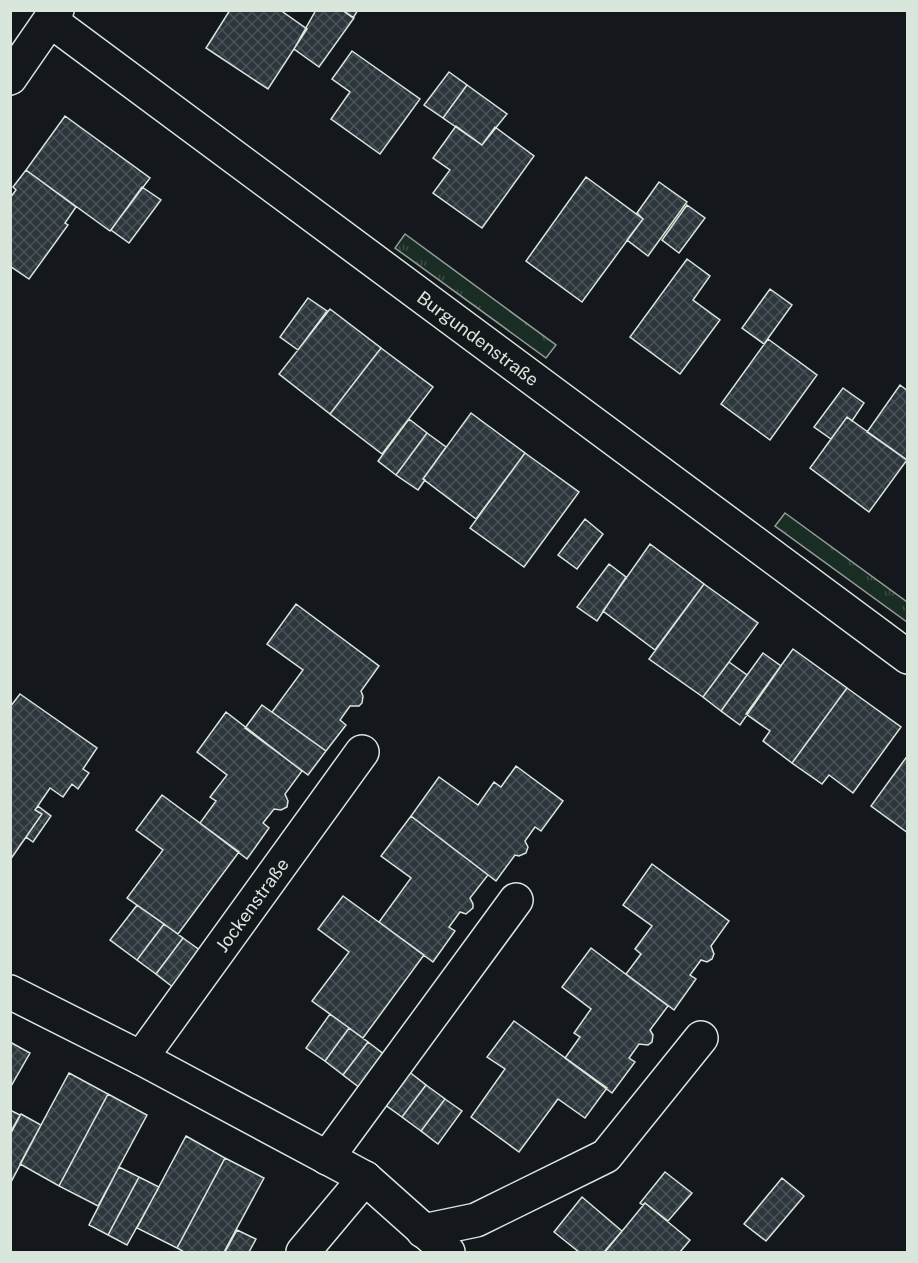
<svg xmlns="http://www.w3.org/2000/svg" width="918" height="1263" font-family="'Public Sans',sans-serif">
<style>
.grass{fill:url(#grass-tufts);stroke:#939e99;stroke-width:1.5}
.building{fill:url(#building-cross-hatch);stroke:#d8e6dc;stroke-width:1.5}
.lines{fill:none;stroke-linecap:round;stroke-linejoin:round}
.minor-casing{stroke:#d8e6dc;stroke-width:36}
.minor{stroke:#14181c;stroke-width:33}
.labels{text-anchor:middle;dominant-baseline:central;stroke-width:4.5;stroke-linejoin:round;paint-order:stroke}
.street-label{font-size:18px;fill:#d8e6dc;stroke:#14181c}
</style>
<defs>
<pattern id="grass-tufts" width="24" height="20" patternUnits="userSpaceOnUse" patternTransform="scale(1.5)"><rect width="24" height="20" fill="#1a2d24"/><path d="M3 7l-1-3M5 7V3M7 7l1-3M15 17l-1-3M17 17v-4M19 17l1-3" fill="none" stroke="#3b4b43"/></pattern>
<pattern id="building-cross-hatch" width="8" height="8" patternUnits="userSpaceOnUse" patternTransform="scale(1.5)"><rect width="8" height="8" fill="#2c363c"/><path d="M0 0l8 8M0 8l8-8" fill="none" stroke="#4a5358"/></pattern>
</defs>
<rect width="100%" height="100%" fill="#14181c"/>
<path class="grass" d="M405,234L556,345L546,358L395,248Z
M785,513L907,602V622L775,526Z"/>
<path class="building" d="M230,10H280L307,29L268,89L206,48Z
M316,10H342L354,18L319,67L294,49Z
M342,10H358L353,18Z
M352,51L420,99L380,154L331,119L350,92L332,79Z
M449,72L467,85L443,118L424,105Z
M467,85L507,114L482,145L443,118Z
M65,116L150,178L110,231L26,170Z
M456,126L482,145L495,127L534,156L482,228L433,193L450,170L433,158Z
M26,170L76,207L65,223L68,225L29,279L10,266V198L16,190L13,187Z
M586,177L643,219L582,302L526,261Z
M659,182L687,202L648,256L627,240L643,219L637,213Z
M142,187L161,200L129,243L111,230Z
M687,205L705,218L679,253L662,240Z
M687,259L710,276L693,300L720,320L680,374L630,337Z
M770,289L792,305L764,344L742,328Z
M308,298L327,311L298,350L280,337Z
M330,309L381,348L330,414L279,374Z
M768,339L817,375L770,440L721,404Z
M381,348L433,387L382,454L330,414Z
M900,385L908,391L907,460L867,432Z
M843,388L864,403L852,421L847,417L831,439L814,427Z
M471,413L525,453L476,519L423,479Z
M847,417L907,460L869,512L810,468Z
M409,419L427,433L396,475L378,461Z
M427,433L446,447L423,479L425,480L418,490L396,475Z
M525,453L579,492L524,567L470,528Z
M585,519L603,534L577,569L558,555Z
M650,544L704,584L655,650L603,611Z
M609,564L626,577L597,621L577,607Z
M704,584L758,623L703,697L649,659Z
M296,604L379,666L361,691L363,696L362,703L359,706H350L340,720L346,725L326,751L272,712L303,670L267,644Z
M793,649L847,688L792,763L763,741L770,731L746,714Z
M763,653L781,666L740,725L721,711Z
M729,662L747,675L721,711L703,697Z
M847,688L901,727L853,793L829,775L822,784L792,763Z
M20,694L97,748L83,769L89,773L78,789L72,784L63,797L50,788L35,810L42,814L10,860V707Z
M262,705L326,751L308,775L245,728Z
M226,712L302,771L285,794L288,801L287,807L281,810L274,809L263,823L269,828L247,859L200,823L216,801L210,797L227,775L197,752Z
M908,755V833L871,806Z
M516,766L563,801L541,831L535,827L525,841L528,847L526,853L519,856L515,855L496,881L411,816L439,777L478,805L494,782L501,787Z
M162,795L239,852L178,934L127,898L163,850L136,830Z
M38,806L51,816L33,842L26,837L42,814L35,810Z
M411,816L488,875L470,898L473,904V908L466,914L460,912L449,927L455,931L433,962L379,922L411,878L381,856Z
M652,864L729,921L711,946L714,954L712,959L707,962L701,960L690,975L696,979L674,1010L626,974L641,954L635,949L652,926L623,905Z
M343,896L424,955L363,1038L312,1001L349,952L318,929Z
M137,905L164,924L137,960L110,940Z
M164,924L183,938L156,974L137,960Z
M183,938L201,951L174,988L156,974Z
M591,948L668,1006L650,1030L653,1035L652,1042L648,1045L639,1044L629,1058L635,1062L612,1093L565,1058L580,1037L574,1033L591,1009L562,987Z
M330,1014L349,1028L325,1061L306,1048Z
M514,1021L607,1088L585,1118L558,1099L519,1152L471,1117L505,1069L487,1057Z
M349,1028L368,1042L343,1075L325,1061Z
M10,1042L30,1053L10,1088Z
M368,1042L385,1055L360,1088L343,1075Z
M408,1071L426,1085L402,1117L384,1104Z
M69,1073L108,1094L59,1186L20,1164Z
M426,1085L445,1099L421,1131L402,1117Z
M108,1094L147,1115L98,1206L59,1186Z
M445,1099L462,1111L438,1144L421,1131Z
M10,1110L20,1115L10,1133Z
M21,1114L41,1125L11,1182L10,1135Z
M186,1136L225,1158L177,1248L137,1228Z
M225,1158L264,1178L224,1252H184L177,1248Z
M119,1167L139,1177L108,1235L89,1225Z
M665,1172L692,1193L668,1221L645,1203L643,1205L640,1203Z
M139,1177L159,1187L127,1245L108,1235Z
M782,1178L804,1196L766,1241L744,1224Z
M582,1197L622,1231L604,1252H579L554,1232Z
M645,1203L690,1240L680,1252H605Z
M237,1230L256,1239L249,1252H225Z"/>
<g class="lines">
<g class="minor-casing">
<g id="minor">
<path id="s1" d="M51,21L908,657"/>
<path d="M10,78L57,10"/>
<path d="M10,992L141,1058L365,1178L448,1252"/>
<path id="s2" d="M141,1058L362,752"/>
<path d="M327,1158L516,900"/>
<path d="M423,1231L476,1220L606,1156L701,1038"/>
<path d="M303,1252L365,1178"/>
</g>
</g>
<use href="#minor" class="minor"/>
</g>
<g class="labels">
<g class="street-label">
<text stroke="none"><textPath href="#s1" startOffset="532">Burgundenstraße</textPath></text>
<text stroke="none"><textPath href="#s2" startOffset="189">Jockenstraße</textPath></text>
</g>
</g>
<rect width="918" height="1263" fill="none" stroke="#d8e6dc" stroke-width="24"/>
</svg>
